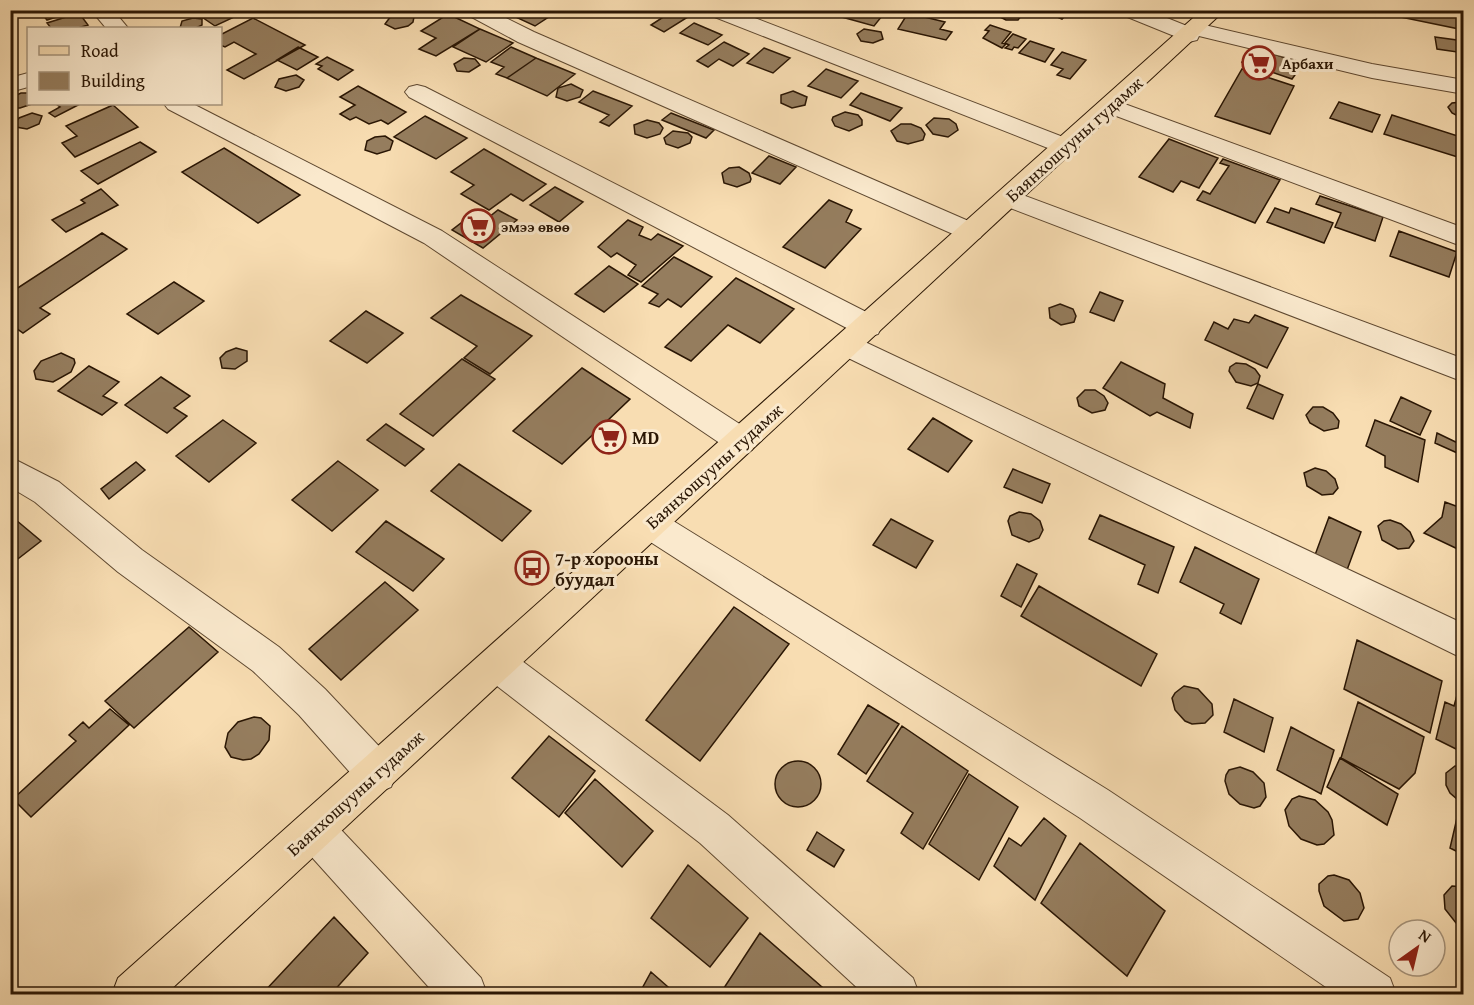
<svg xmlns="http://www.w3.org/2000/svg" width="1474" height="1005" font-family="'Gentium Book Plus',serif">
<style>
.building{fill:#957d5e;stroke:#2a1604;stroke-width:1.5}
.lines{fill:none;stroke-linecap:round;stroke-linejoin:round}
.minor-casing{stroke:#5e4830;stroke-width:2}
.major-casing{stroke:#2a1604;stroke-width:2}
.minor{fill:#fae9cd;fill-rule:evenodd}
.major{fill:#f8ddb2;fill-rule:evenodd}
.labels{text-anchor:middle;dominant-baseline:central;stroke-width:6;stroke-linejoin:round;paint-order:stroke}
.far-poi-label{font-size:15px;font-weight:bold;fill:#2a1604;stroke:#fae9cd;text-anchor:start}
.street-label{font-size:18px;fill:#2a1604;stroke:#fae9cd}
.poi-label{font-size:18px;font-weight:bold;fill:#2a1604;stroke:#fae9cd;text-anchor:start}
</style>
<rect width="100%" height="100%" fill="#f8ddb2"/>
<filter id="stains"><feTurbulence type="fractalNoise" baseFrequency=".00333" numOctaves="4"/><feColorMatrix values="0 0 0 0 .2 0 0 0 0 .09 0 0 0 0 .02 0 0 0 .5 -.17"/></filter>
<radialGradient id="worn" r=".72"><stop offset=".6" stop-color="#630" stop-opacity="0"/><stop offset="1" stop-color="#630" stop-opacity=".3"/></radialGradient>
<path class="building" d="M39,10H77L47,20Z
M201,10H242L245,12L215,26L196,13Z
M514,10H530L547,18L535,26L509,14Z
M674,10H681L691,15L664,32L651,25Z
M849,10H884L886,11L874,26L842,17Z
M998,10H1017L1021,16L1018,20H1006L998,16Z
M1041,10H1071L1062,19Z
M1382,10H1464V30L1381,13Z
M79,13L88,25L78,28H51L47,23Z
M404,13L414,17L413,22L408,26L395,29L385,24L391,16Z
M908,13L945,22L940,29L952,32L946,40L898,29Z
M448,14L480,29L436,56L419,49L436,38L421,31Z
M193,18L202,19V25L196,28H180L182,21Z
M253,18L305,45L244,79L227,70L256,54L234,42L225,47L220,45V35Z
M694,23L722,35L708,45L680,33Z
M990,25L1011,32L1002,43L1006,44L1002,48L983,38L989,31L985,30Z
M480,29L513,43L486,62L453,47Z
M864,29L881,32L883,39L873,43L861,41L857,34Z
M1013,34L1026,39L1018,48L1014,47L1012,50L1005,48L1009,45L1005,43Z
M1435,37L1464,41V53L1437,49Z
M1030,41L1054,49L1045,62L1019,53Z
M724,42L749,54L733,66L719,59L708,67L697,61Z
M298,47L318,57L297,70L277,60Z
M511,47L536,58L507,78L496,74L504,67L491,62Z
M1253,47L1303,64L1292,79L1242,62Z
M764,48L790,58L773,73L747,63Z
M1062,52L1086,60L1070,79L1057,75L1063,69L1051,65Z
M327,57L353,70L338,80L318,69L322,66L316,64Z
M464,58L475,59L480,65L469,72L457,71L454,64Z
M536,58L575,74L547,96L507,78Z
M826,69L858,81L841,98L808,86Z
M1242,69L1294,86L1270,134L1215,116Z
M296,75L304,80L299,87L286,91L275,87L279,79Z
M571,84L583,90L580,97L567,101L556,97L558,88Z
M358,86L406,112L388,124L381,120L369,124L356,117L350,120L340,114L355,105L340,97Z
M593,91L632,106L609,126L600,122L609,115L579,102Z
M793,91L807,97L805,105L792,108L781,103V95Z
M21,93H28V104H32L20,108H10V98Z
M861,93L902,108L890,121L850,105Z
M1339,102L1380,115L1372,132L1330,118Z
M1461,102H1464V119L1452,113L1448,107L1452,103Z
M56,104H80L55,117L49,113L60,107Z
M113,105L138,127L75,157L62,143L77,136L66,126Z
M845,112L858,115L862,120V125L849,131L835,126L832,120L833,117Z
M32,113L42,116L39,124L27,129L16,127L15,123L19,118Z
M671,113L714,130L706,138L662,120Z
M1392,115L1464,138V159L1384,134Z
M425,116L467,138L436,159L394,137Z
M934,118L949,119L956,124L958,130L948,137L933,134L926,125Z
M647,120L659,123L663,128L660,134L647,138L635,134L634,125Z
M901,124H911L921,128L925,134L923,140L908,144L897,141L891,131Z
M673,131L688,133L692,137L690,143L678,148L666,144L664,138Z
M385,136L393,141L390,150L377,154L365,150L367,141L375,137Z
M1169,139L1218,158L1199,188L1181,181L1173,192L1139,177Z
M140,142L156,152L98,184L81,171Z
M224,148L300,195L258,223L182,172Z
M484,149L546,184L523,201L511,194L489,210L461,194L474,185L451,172Z
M769,156L796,167L780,184L752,173Z
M1223,159L1280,180L1255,223L1197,200L1203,191L1210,194L1229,166L1220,163Z
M739,167L749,173L751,179L750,182L737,187L724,183L722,173L729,168Z
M555,187L583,202L559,222L530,205Z
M101,189L118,205L66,232L52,220L85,203L81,200Z
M1320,196L1383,217L1375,241L1335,227L1341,213L1316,204Z
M829,200L852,210L846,222L861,229L825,268L783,247Z
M1275,208L1289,213L1291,208L1333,223L1324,243L1267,222Z
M478,210L489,217L498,210L517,220L483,248L452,230Z
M628,220L643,227L639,235L651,240L658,234L683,246L641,282L628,275L636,265L617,253L611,257L598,247Z
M1399,231L1457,252L1449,277L1390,256Z
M102,233L127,249L40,308L50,314L23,333L13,326L10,328V293Z
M674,257L712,277L681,307L668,299L659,307L649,303L658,294L642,286Z
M609,266L638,284L604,312L575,294Z
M736,278L794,309L760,343L728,325L691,361L665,347Z
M174,282L204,301L158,334L127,314Z
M1100,292L1123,301L1114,321L1090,312Z
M461,295L532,336L490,374L464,358L477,346L431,318Z
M1060,304L1073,309L1076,316L1074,322L1061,325L1050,318L1049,308Z
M366,311L403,333L367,363L330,341Z
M1255,315L1288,328L1267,368L1205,340L1214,322L1228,329L1234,319L1249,323Z
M236,348L247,351V361L235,369L222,368L220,358L226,352Z
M61,353L74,359L75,363L71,372L53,382L36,379L34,371L41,361Z
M462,359L495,379L433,436L400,414Z
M1121,362L1165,384L1163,398L1193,414L1190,428L1157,412L1150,416L1103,388Z
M1236,363L1246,364L1255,369L1260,376L1258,383L1251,386L1236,382L1229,371L1230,367Z
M89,366L119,382L103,396L117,403L102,415L58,391Z
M582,368L630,399L562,464L513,431Z
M161,377L190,396L174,408L187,416L167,433L125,405Z
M1258,384L1283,395L1273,419L1247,408Z
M1085,390H1095L1104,396L1108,403L1105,410L1092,413L1079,406L1077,398Z
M1401,397L1431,411L1420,435L1390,421Z
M1313,407H1323L1333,413L1339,421L1338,428L1324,431L1310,423L1306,415Z
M933,418L972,441L948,472L908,449Z
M223,420L256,443L209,482L176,456Z
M1375,420L1425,440L1418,482L1385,467V456L1366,446Z
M386,424L424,449L405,466L367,440Z
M1437,433L1464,446V456L1435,443Z
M338,461L378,490L332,531L292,500Z
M136,462L145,470L109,499L101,489Z
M459,464L531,511L502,541L431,491Z
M1315,468L1326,471L1335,479L1338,488L1333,494L1322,495L1307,486L1304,473Z
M1013,469L1050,484L1042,503L1004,487Z
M1445,502L1464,509V552L1424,533L1442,517Z
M1019,512L1031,514L1040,521L1043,530L1039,538L1029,542L1012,535L1008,521L1010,516Z
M10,515L41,541L10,565Z
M1100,515L1174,547L1158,593L1138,584L1145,565L1089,539Z
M1329,517L1361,532L1347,570L1315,555Z
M891,519L933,541L916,568L873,545Z
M1390,520L1401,524L1410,532L1414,541L1409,548L1398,549L1382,540L1378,526L1384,521Z
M386,521L444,559L413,591L356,552Z
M1195,547L1259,579L1241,624L1220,613L1224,604L1180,582Z
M1017,564L1037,574L1021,607L1001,596Z
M385,582L418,610L341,680L309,649Z
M1039,586L1157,654L1141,686L1021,616Z
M734,607L789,644L700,761L646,720Z
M189,627L218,652L134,728L105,701Z
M1357,640L1442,681L1430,733L1344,689Z
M1184,686L1198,689L1212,704L1213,715L1205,723L1192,724L1185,721L1175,710L1172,698L1175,693Z
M1459,688L1464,690V753L1436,739L1445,702L1454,706Z
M1234,699L1273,718L1264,752L1224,732Z
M1358,702L1424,737L1415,773L1399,789L1341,758Z
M868,705L899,724L866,774L838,754Z
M110,709L129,725L31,817L13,799L76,741L69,735L83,722L89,728Z
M254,717L261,718L270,726L269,740L259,754L251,759L243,760L231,757L225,747L228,733L238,722Z
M902,726L968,771L923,849L901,833L913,813L867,781Z
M1291,727L1334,750L1321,794L1277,770Z
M549,736L595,771L559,817L512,778Z
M1340,758L1398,794L1387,825L1327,787Z
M775 784a23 23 0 1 1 46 0a23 23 0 1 1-46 0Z
M1455,766H1464V805L1450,793L1446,785V773Z
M1240,767L1253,772L1264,783L1266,797L1260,806L1254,808L1240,804L1229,794L1225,781L1226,775L1229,770Z
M969,774L1018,807L979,880L929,844Z
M595,779L653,831L622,867L565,813Z
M1299,796L1315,800L1328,812L1332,820L1334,835L1324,844L1317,845L1301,839L1289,826L1285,810L1292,799Z
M1044,818L1066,836L1035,900L994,866L1009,838L1021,846Z
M1457,818L1464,822V855L1450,848Z
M817,832L844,850L834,867L807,850Z
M1080,843L1165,911L1127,976L1041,903Z
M688,865L748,918L710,967L651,918Z
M1334,875L1349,880L1360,893L1364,908L1358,919L1344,921L1324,906L1319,891V884L1328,876Z
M1452,886L1464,887V928L1456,923L1445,909L1444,895Z
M334,917L368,953L331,994H262Z
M760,933L830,994H720Z
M651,972L676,994H639Z"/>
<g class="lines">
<g class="minor-casing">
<path id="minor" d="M91,10H113L128,28H106Z
M463,10H490L534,32L980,226L984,232L980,238L971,241L962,238L518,42L466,14Z
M704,10H734L1076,142L1079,147L1076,152L1067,155L1058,152L707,14Z
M1117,10H1147L1187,26L1196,23L1372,64L1464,80V94L1372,78L1199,36L1197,40L1189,42L1120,14Z
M28,73V87L10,92V78Z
M417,85L425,87L878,318L882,326L878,334L868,337L858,334L409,97L405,92L409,87Z
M1111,99L1464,228V247L1103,111L1099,106L1103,101Z
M164,104H193L442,231L752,432L757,441L752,450L741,454L730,450L424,243L168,109Z
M1009,190L1464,359V382L1000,204L996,198L1000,192Z
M848,334L1464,624V659L838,353L833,345L838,337Z
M10,457L59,482L142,550L279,647L325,689L391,759L397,773L391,787L377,793L363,787L299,715L253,671L118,572L35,502L10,487Z
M650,510L662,514L1108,790L1390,978L1396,994H1336L1080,818L638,534L633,524L638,514Z
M497,647L510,652L728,815L913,978L919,994H864L700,843L484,676L479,664L484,652Z
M314,810L328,816L481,978L487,994H435L300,844L294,830L300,816Z"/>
</g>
<g class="major-casing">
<path id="major" d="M1202,10H1225L166,994H112L118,978Z"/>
</g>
<use href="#minor" class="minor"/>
<use href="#major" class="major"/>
</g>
<defs>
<g id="supermarket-ring" transform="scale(1.725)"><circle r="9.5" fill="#fae9cd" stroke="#8f2418" stroke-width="1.5"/><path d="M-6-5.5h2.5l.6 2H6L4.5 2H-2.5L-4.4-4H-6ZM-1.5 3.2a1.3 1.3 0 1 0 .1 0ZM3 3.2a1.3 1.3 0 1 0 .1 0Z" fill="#8f2418"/></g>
<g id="bus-ring" transform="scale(1.725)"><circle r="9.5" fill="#fae9cd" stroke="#8f2418" stroke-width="1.5"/><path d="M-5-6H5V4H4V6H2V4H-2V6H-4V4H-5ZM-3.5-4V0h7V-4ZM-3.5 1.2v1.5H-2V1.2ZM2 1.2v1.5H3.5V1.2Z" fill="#8f2418"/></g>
</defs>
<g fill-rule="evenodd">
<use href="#supermarket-ring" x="1259" y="63"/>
<use href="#supermarket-ring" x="478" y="226"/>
<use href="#supermarket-ring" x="609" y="437"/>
<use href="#bus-ring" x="532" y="568"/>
</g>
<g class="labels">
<g class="far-poi-label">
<text x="1282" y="63">Арбахи</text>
<text x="501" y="226">эмээ өвөө</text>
</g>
<g class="street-label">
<text transform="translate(1074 139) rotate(-42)">Баянхошууны гудамж</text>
<text transform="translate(714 466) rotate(-42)">Баянхошууны гудамж</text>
<text transform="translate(355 793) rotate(-42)">Баянхошууны гудамж</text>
</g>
<g class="poi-label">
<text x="632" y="437">MD</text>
<text x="555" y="558">7-р хорооны<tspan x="555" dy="21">буудал</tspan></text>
</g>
</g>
<rect width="1474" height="1005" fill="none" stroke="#f8ddb2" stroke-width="36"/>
<rect x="12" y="12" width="1450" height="981" fill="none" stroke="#2a1604" stroke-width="3"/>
<rect x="18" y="18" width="1438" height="969" fill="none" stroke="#2a1604" stroke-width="1.5"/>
<rect x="27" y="27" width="195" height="78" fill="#fae9cd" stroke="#a7957d" stroke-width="1.5"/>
<rect x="39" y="46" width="30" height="9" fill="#f8ddb2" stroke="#a7957d" stroke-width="1.5"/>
<text x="81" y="57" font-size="18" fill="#2a1604">Road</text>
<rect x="39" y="72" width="30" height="18" fill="#957d5e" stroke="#a7957d" stroke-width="1.5"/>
<text x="81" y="87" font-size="18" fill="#2a1604">Building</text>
<g transform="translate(1417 948) rotate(34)"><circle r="28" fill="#fae9cd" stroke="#a7957d" stroke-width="1.5"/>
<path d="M0-4.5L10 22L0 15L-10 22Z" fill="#8f2418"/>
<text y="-9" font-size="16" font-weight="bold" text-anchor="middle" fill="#2a1604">N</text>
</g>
<rect width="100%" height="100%" filter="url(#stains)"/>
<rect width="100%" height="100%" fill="url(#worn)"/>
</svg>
